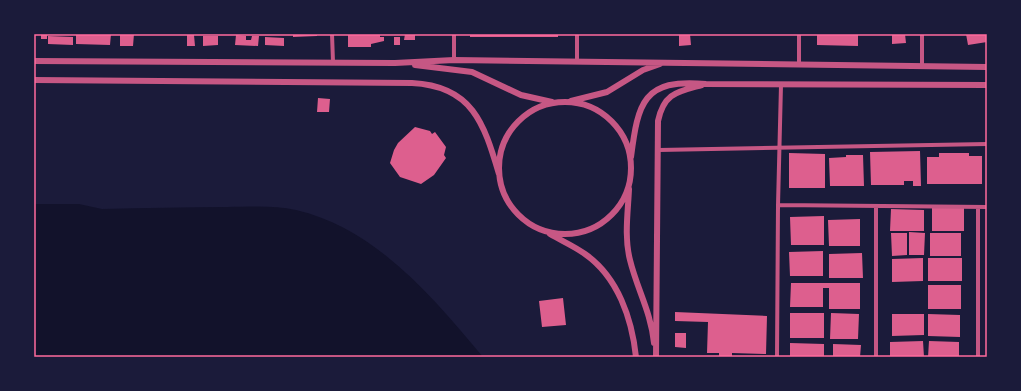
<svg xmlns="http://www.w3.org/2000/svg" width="1021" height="391" font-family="'Work Sans',sans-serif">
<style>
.water{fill:#12122b}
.building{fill:#dd5f8e}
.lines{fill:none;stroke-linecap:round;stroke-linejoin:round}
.minor{stroke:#c65784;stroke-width:4}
.tertiary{stroke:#c65784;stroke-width:6}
.neatline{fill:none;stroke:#ff6b9d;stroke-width:1.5}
</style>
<rect width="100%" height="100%" fill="#1b1b3a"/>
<path class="water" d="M34,204H79L102,209C144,208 185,207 227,207C249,207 274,205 296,210C375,228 433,297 483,357H34Z"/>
<path class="building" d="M41,34H47V39H41Z
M76,34H111L110,45L76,44Z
M120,34H134L133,46H120Z
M293,34H317V36L293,37Z
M348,34H380V37H384V41L371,44V47H348Z
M405,34H415V40H404Z
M470,34H558V37H470Z
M679,34H690L691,45L679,46Z
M817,34H858V46L817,45Z
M892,34H905L906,43L892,44Z
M966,34H987V42L968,45Z
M187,35H194L195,46H187Z
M236,35L246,36V40H251L252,36H259L258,46L235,45Z
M48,36L73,37V45L48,44Z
M203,36H218V45L203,46Z
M265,37L284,38V46L265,45Z
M394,37H400V45H394Z
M318,98L330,99L329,112H317Z
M415,127L430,131L432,134L435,132L446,147L444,155L446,158L434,175L421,184L400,177L390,163L394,150L398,143Z
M920,151L921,186H913V181H904V185H871L870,152Z
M789,153L825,154V188H789Z
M939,153H969V156H982V184H927V157H939Z
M846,155H863L864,186H830L829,158L846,157Z
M932,208H964V231H932Z
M891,209L924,210V231H890Z
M824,216V245H791L790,217Z
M860,219V246H829L828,220Z
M909,232L925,233L924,255H909Z
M891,233H907V255L892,256Z
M930,233H961V256H930Z
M823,251V276H790L789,252Z
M862,253L863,278H829V254Z
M923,258V281L892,282V259Z
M928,258H962V281H928Z
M791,283H860V309H829V288H823V307H790Z
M928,285H961V309H928Z
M563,298L566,325L542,327L539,301Z
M675,312L767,316L766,354L732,353V357H719V353H707L708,322L675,321Z
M790,313H824V338H790Z
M831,313L859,314L858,339H830Z
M892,314H924V335L892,336Z
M928,314L960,315V337L928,336Z
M675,333H686V348L675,347Z
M923,341L924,357H890V342Z
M929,341L959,342V357H928Z
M790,343L824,344V357H790Z
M833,344L861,345L860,357H833Z"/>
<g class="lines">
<path class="minor" d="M332,34L333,62
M454,34V60
M577,34V61
M799,34V65
M922,67V34
M659,150L987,144
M778,205L987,207
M876,206V357
M978,207V357
M777,357L778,205L781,85"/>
<path class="tertiary" d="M34,61L395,63L454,60L987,67
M415,65L472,72L521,95L552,102
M34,80L412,83C473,86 484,124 499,174
M571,101L607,92L643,70L660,64
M499 168a66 66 0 1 1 132 0a66 66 0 1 1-132 0Z
M631,157C638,103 643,78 706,84L987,85
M629,189C628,212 624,237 630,260C637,289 651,312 654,343
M550,234C562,241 574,246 585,254C618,277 632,319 636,357
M656,357L658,121C664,93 677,92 702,85"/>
</g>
<rect width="1021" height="391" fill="none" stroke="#1b1b3a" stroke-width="70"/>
<rect x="35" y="35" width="951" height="321" class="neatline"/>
</svg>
